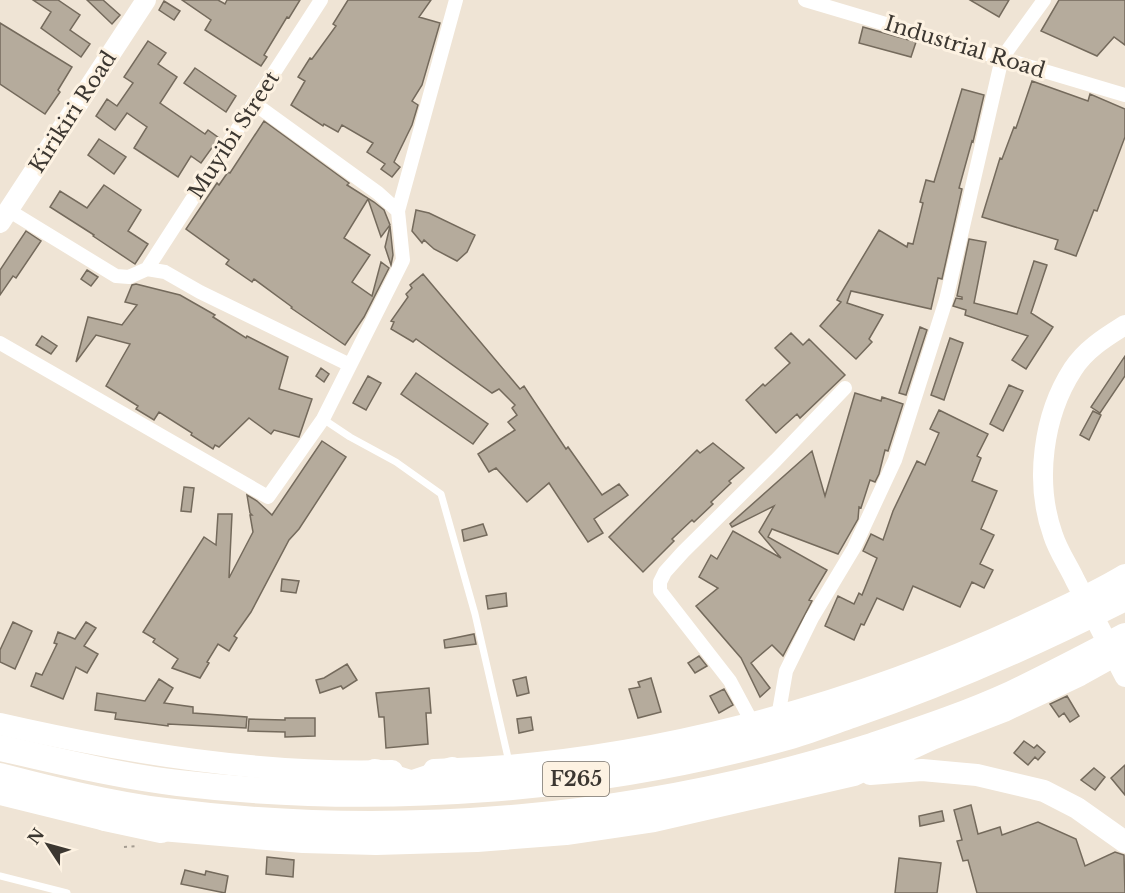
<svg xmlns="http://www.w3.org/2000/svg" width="1125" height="893" font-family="'Libre Baskerville',serif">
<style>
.building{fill:#b5ab9c;stroke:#746a5c;stroke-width:1.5}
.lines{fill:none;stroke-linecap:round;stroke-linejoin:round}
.path{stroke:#a49c91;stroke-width:2;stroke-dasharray:3 4.5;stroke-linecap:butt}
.lane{stroke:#fff;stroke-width:7}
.street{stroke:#fff;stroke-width:14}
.secondary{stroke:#fff;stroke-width:20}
.primary{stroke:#fff;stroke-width:22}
.highway{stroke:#fff;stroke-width:26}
.labels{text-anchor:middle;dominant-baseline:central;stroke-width:6;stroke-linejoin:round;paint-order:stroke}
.shield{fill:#fdf2e2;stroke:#766f66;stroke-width:1.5}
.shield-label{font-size:20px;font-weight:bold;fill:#3c3731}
.street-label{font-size:21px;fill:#3c3731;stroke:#fdf2e2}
</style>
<rect width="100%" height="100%" fill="#efe4d5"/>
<path class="building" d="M33,0H58L80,15L70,30L90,44L81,57L41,28L51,12Z
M87,0H103L120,15L112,24Z
M182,0H218L225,4L227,0H300L289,18L287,17L264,55L267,57L261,66L205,30L211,20Z
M348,0H431L419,17L440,23L422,85L412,101L418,105L412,125L394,162L400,167L392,177L381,169L385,164L367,152L373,143L342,125L338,132L324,124L323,126L291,105L305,81L298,77L310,58L312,59L336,26L333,24Z
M970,0H1009L999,17Z
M1059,0H1125V45L1114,37L1097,56L1041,31Z
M164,1L180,11L174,20L159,10Z
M0,23L72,67L58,90L60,92L45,114L0,84Z
M863,27L916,42L911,57L859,43Z
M148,41L166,53L158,64L177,77L160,103L205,134L208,130L219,138L201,163L191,156L178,177L134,148L147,127L127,113L115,130L96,116L107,99L117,106L133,83L124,77Z
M195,68L236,96L226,112L184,83Z
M1032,81L1088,101L1090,94L1125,109V137L1097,211L1094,210L1076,256L1055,249L1058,240L982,217L1000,158L1002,159L1014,127L1016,128Z
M962,89L984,95L973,142L972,141L959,188L962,189L942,279L938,278L931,309L851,291L847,303L883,315L869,339L872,342L856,359L820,326L841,302L837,300L879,230L907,247L908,243L913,244L923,203L920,202L926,180L934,182Z
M264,121L349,183L347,185L374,202L384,210L390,225L381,237L368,199L344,238L370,255L352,282L372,296L381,262L389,268L364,317L345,345L291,308L292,307L254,279L252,282L226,264L229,260L186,229L217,183L219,185L228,172L230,173Z
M99,139L126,157L114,174L88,155Z
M104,185L141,210L128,231L148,244L135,264L93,236L94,235L50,207L60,191L87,208Z
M416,210L429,213L475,235L467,252L457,261L434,249L424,240L422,243L412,231Z
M390,226L393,255L391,265L385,247Z
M26,231L41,241L16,278L13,276L0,295V270Z
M969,239L986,242L974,303L1017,314L1034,261L1047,265L1031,313L1053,327L1026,369L1012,360L1028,336L965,315L966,310L953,306L956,298L962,299V297L957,296Z
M87,270L98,277L91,286L81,279Z
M423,274L520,389L524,386L566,449L568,447L602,495L619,484L628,495L594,519L603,533L588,542L549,483L527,502L496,468L489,472L478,454L515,430L508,422L517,415L512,408L515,405L499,389L492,393L416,339L413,342L391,329L394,322L391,321L408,297L406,294L412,288L410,285Z
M136,284L180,295L215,315L213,317L246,338L247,336L288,357L279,389L312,399L299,437L274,430L271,434L249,418L219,447L215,445L213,449L191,435L192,433L159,412L154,420L136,409L138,406L106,386L130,344L96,335L76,362L88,317L122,325L137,305L125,302L132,285Z
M920,327L927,330L906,395L899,393Z
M791,333L803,345L809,339L845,375L800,418L797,414L776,433L746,400L763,384L765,386L790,363L775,348Z
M42,336L57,346L51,354L36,345Z
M950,338L963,343L944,400L931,395Z
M1125,356V376L1100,413L1091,407Z
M321,368L329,374L324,382L316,376Z
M416,373L488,424L473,444L401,394Z
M368,376L381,383L366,410L353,403Z
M1009,385L1023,391L1003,431L990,424Z
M855,393L881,401L882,397L903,404L888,451L885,450L879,474L875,482L870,480L861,508L859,507L858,519L838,554L772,529L768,537L827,570L809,600L812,601L783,656L772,645L751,663L770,688L760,697L741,658L696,606L718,588L699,577L711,555L717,559L733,531L781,558L759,532L774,506L732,527L730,524L812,451L825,496Z
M939,410L988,434L977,456L981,458L972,481L997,491L981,529L994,535L980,564L993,570L984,588L972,582L960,607L913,586L903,610L877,598L864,625L861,624L854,640L825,626L838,596L854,604L859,593L862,595L877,558L863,551L871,534L883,540L893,511L917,461L925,465L939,433L930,429Z
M1093,411L1101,415L1089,440L1080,435Z
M322,441L346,457L299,529L289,540L251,612L234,636L237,638L229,651L218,644L207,662L209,663L200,678L172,668L178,659L153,642L155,639L143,632L204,537L216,545L218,514H232L229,578L253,532L250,515H252L250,513L247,495L257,501L272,515Z
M713,443L744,468L729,481L731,483L711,502L713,504L694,522L692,520L672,539L674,541L643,572L609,537L697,450L700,453Z
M184,487L194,488L191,512L181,511Z
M483,524L487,535L464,541L462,530Z
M282,579L299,581L296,593L281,591Z
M506,593L507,606L488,609L486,596Z
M13,622L32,631L15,669L0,662V650Z
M86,622L96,628L84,646L98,654L87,673L76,667L63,699L31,686L36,673L42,675L57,644L54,643L58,632L75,639Z
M474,634L476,644L445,648L444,640Z
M699,656L707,666L695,673L688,663Z
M347,664L357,680L343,689L341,686L320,693L316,680L324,678Z
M526,677L529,693L517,696L513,680Z
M651,678L661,712L638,718L629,689L640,687L638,682Z
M159,679L173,688L164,703L193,707V713L247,717L246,728L168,724V726L115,719L116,713L95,710L97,693L145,701Z
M429,688L431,713H426L428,744L386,748L384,717H379L376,693Z
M724,689L733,705L719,713L710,696Z
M1067,696L1079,716L1070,722L1064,713L1059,717L1050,704Z
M531,717L533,730L519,733L517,719Z
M285,718H315V736L285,737V732L248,731L249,719L285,720Z
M1024,741L1034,748L1037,745L1045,752L1038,760L1035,757L1028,765L1014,753Z
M1125,765V795L1111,778Z
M1094,768L1105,777L1095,790L1081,780Z
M971,805L978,834L1000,827L1002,835L1038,822L1076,839L1085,866L1115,852L1124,855L1125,893H977L968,860L963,861L957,841L962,840L954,810Z
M942,811L944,821L920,826L919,816Z
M267,857L294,860L293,877L266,874Z
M899,858L941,863L937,893H895Z
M185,870L205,875L206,871L228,876L225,893L181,884Z"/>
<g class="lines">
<path class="path" d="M124,847L139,846"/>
<path class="lane" d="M323,419L350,437L396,462L441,494L475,614L509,762
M0,876L67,893"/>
<path class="street" d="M805,0L1125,95
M8,210L116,276L129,277L147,269L165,272L200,292L350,365
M398,211L456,0
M147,269L321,0
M0,343L268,497L323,419L403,260L398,211L378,193L255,104
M778,717L786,671L812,618L854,548L895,460L946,300L1002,58L1044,0
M753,724L730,681L660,591V582L665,572L683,552L776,460L845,388"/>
<path class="secondary" d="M0,223L146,0
M1125,325C1106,337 1086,349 1073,369C1043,415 1034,482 1053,535C1058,551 1068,565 1075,580C1092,612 1108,645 1125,677"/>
<path class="primary" d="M0,724C127,753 262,775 392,771
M434,770C637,765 853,707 1036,620C1066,606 1097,592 1125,575
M870,774L922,770L977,775L1044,791L1077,808L1125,842
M0,794L106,820
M145,827L161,830L303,842L376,844L477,841L566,834L654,821L854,775L932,739L1004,711L1080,675L1125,650"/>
<path class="highway" d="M0,748C59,761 118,776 178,783C380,807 595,791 791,736C811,730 832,722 852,715C946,683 1036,643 1125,598
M375,772L419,786
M0,776C54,790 110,804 165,811C400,841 643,819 869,747C916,731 965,715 1011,694C1049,676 1087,656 1125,636
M410,784L452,770
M76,798L105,818L161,830"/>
</g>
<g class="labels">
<rect class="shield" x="543" y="762" width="66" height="34" rx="4.5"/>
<g class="shield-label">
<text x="576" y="779">F265</text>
</g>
<g class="street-label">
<text transform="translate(965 47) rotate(17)">Industrial Road</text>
<text transform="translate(73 112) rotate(-57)">Kirikiri Road</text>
<text transform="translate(234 135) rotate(-57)">Muyibi Street</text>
</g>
</g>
<g transform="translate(48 845) rotate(306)" stroke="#fdf2e2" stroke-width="4.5" paint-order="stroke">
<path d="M0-4.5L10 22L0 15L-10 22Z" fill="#3c3731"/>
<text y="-9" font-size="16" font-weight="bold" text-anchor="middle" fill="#3c3731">N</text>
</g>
</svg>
